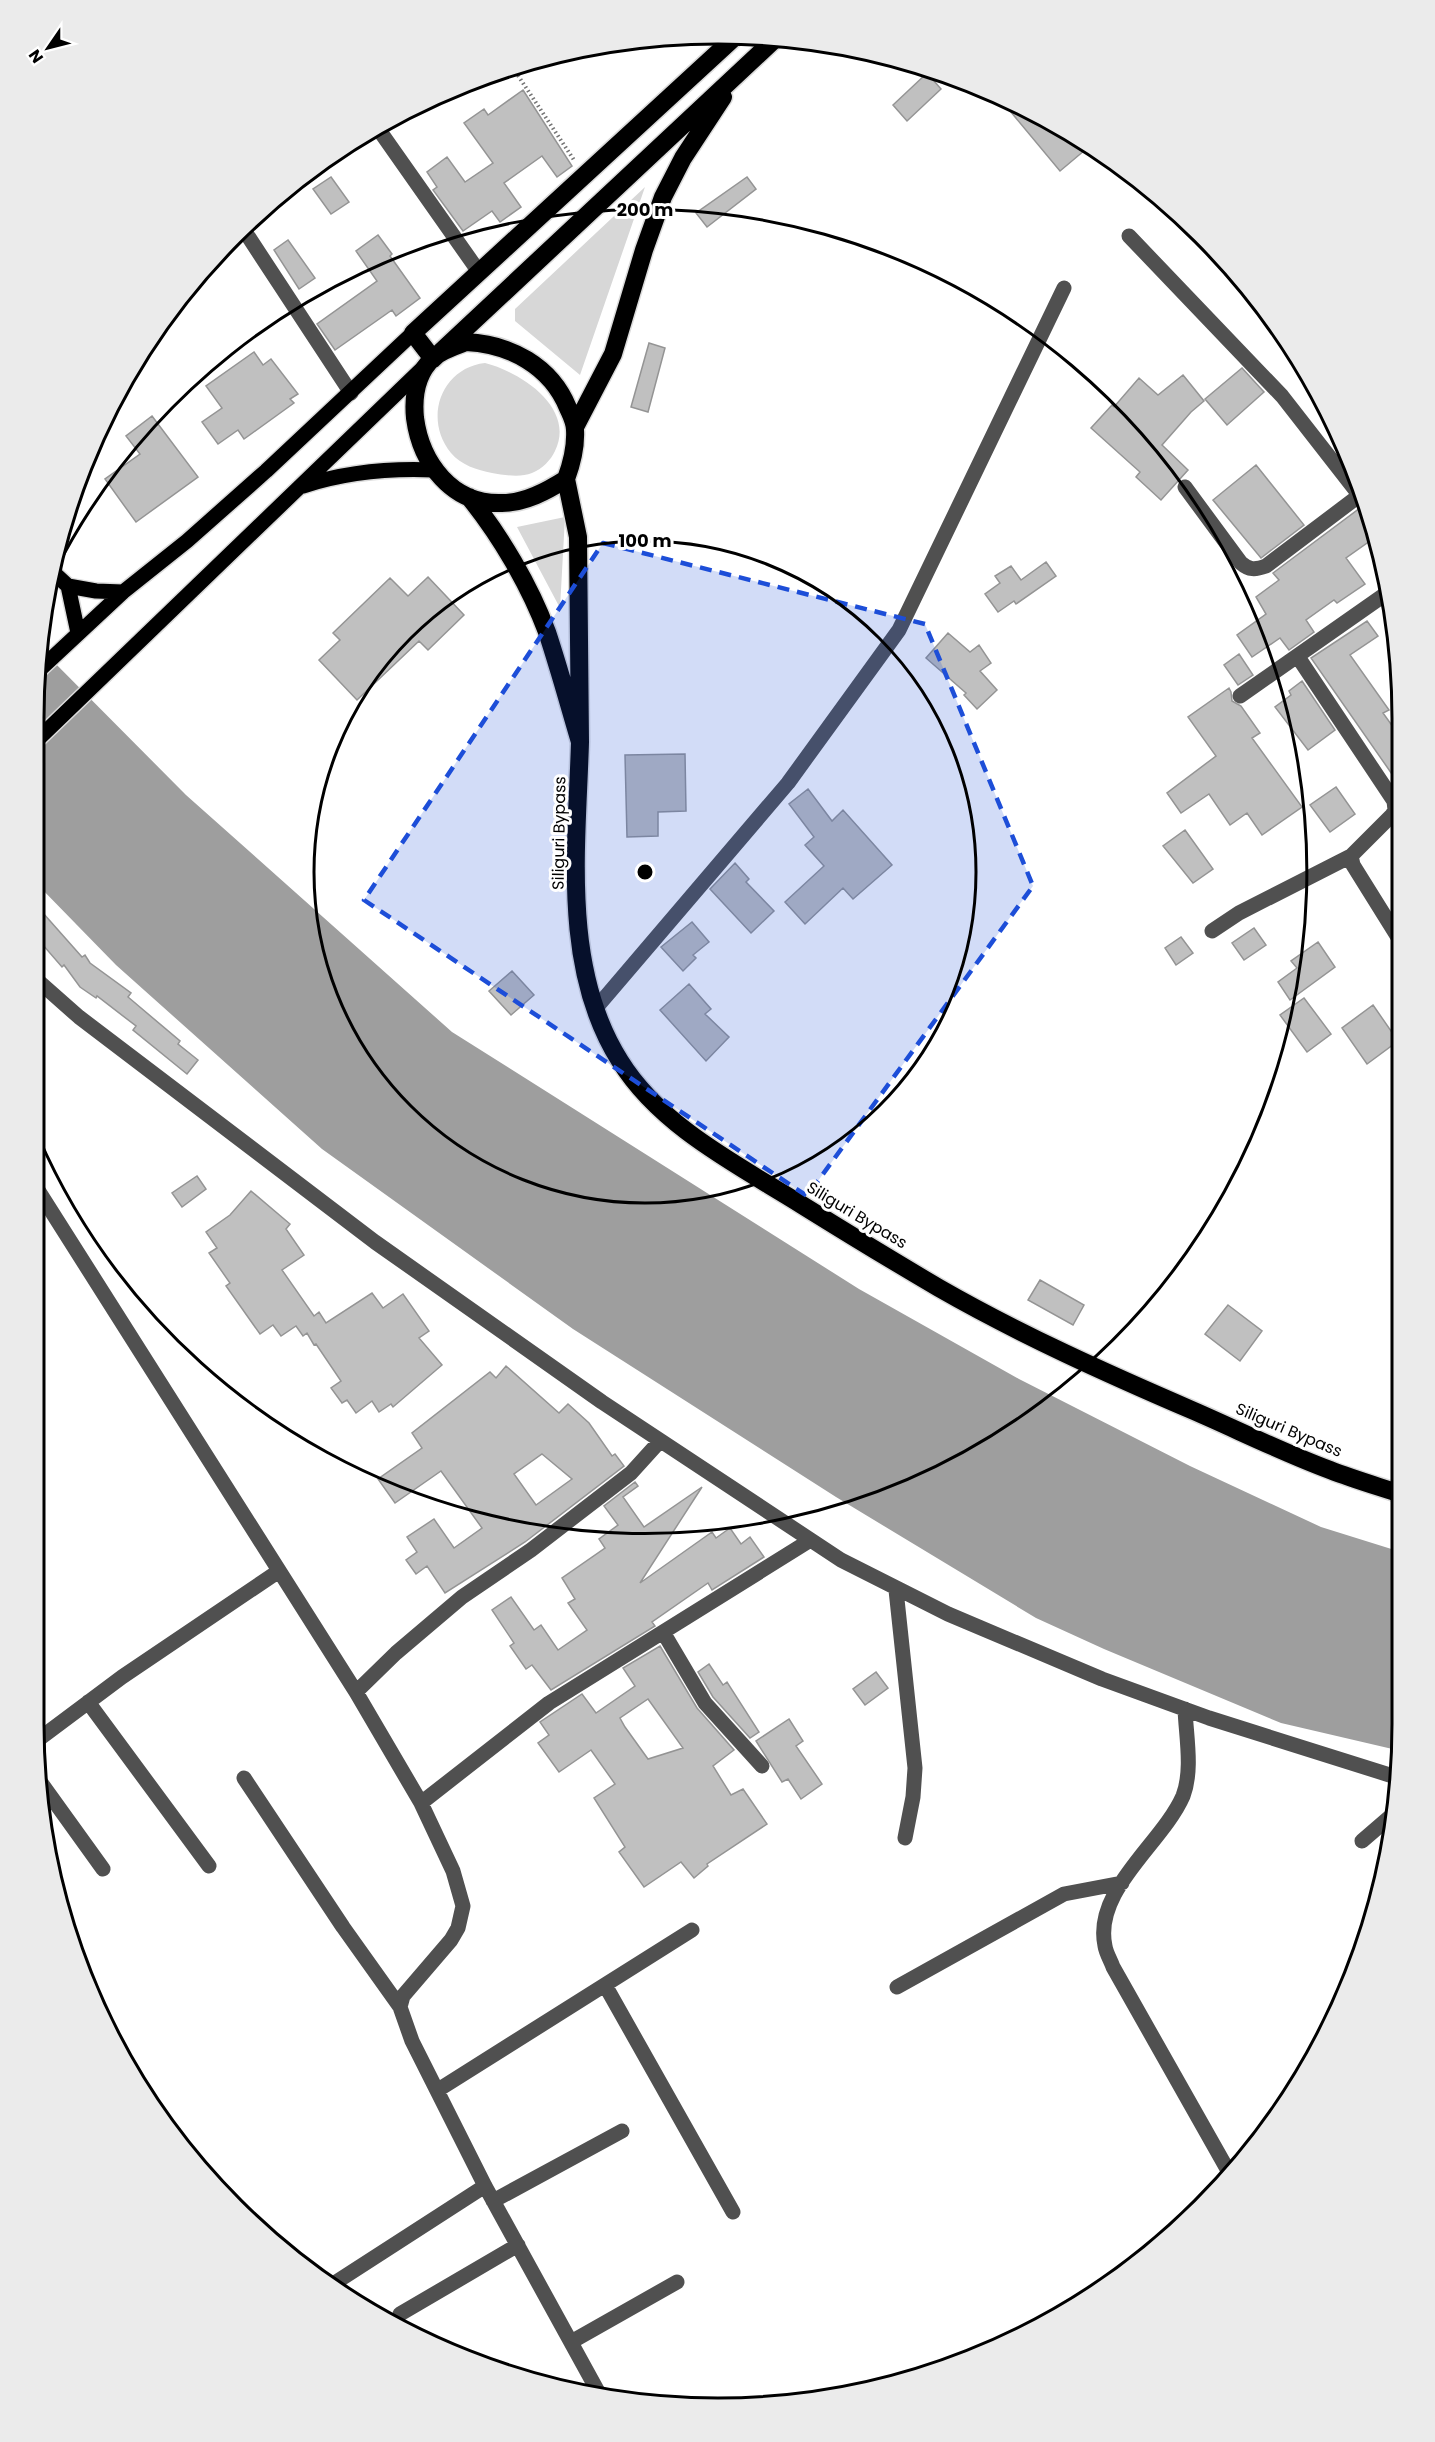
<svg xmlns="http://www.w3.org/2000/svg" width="1435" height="2442" font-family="Poppins,sans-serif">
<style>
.green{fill:#d7d7d7}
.water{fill:#9e9e9e}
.building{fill:#c0c0c0;stroke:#949494;stroke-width:1.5;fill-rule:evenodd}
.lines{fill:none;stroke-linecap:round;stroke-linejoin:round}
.major-casing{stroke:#dbdbdb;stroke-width:18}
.highway-casing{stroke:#dbdbdb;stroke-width:21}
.path{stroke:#727272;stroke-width:4;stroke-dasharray:1.5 3;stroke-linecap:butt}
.minor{stroke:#505050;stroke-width:15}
.major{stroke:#000;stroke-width:15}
.highway{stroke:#000;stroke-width:18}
.marked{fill:#1d4ed8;fill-opacity:0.2;stroke:#1d4ed8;stroke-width:4.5;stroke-dasharray:12 8;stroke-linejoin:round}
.ring{fill:none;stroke:#000;stroke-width:3}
.labels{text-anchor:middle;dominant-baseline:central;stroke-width:6;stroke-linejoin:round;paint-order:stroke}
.street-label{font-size:16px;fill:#000;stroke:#fff}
.rim{fill:none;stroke:#000;stroke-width:3}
.centre{fill:#000;stroke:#fff;stroke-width:3}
.ring-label{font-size:18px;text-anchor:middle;font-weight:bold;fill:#000;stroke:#fff;stroke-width:6;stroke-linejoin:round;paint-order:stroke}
</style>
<rect width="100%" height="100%" fill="#fff"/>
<path class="green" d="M645,187L580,375L515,321V309Z
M485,363C521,372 576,408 555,451C551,460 542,469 532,473C520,478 504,475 492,473C477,470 461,465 451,453C423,419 441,368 485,363Z
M565,517L560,608L517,527Z"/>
<path class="water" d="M39,647L186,795L452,1032L859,1289L1019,1379L1190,1466L1321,1527L1401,1552V1751L1281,1723L1104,1649L1036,1618L836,1497L573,1329L322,1149L116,965L35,882L34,672Z"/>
<path class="building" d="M927,73L941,89L907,121L893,105Z
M523,90L572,166L557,177L542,156L504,183L521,207L500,222L492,211L463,231L433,190L437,187L427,172L447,157L465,182L493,163L464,123L484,109L488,115Z
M996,94L1091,145L1060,171Z
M331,177L349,202L331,214L313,189Z
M747,177L756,189L707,227L696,213Z
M378,235L392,254L390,256L420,298L396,316L392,310L335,350L317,324L377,281L356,251Z
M288,240L315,278L299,289L274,250Z
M649,343L665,348L648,412L631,407Z
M254,352L263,365L271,359L298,394L290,399L294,403L244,439L238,430L218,444L202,422L222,408L206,386Z
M1242,368L1264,392L1227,425L1205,399Z
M1183,375L1204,401L1191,412L1162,445L1188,470L1161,500L1136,477L1140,472L1091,428L1112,405L1114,407L1139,378L1158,395Z
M152,416L198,477L136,522L105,479L140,454L126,436Z
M1256,465L1304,525L1261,558L1213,500Z
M1364,505L1377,536L1346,558L1365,584L1337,603L1334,600L1306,620L1314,632L1289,650L1280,638L1252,657L1237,635L1266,614L1256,597L1279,580L1273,573Z
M1046,562L1056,576L1016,604L1014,601L998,612L985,594L1000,583L995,576L1011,566L1021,580Z
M428,577L464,615L428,650L419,641L357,700L319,660L340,640L333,633L390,578L408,596Z
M1367,621L1378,636L1350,655L1389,710L1383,713L1401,738V787L1311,658Z
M948,633L970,652L979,645L991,663L980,671L997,690L977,709L964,695L966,693L926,658Z
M1239,654L1253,675L1238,685L1224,665Z
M1302,681L1335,730L1308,750L1275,707L1291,695L1289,691Z
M1229,688L1231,692L1232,701L1241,706L1260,733L1252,738L1302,807L1262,835L1247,813L1230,825L1209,794L1181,813L1167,793L1216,756L1188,717Z
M685,754L686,811L658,812V836L627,837L625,755Z
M1336,787L1355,814L1330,832L1310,805Z
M808,789L832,821L843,810L892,865L853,899L843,888L805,924L785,902L824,866L805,845L814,837L789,804Z
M1185,830L1213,869L1193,883L1163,846Z
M735,863L749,879L746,882L774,911L751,933L710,889Z
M35,904L82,957L85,955L90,963L131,993L128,997L180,1041L178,1044L198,1060L187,1074L133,1030L136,1026L97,996L96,998L80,987L64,965L62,967L36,937Z
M692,922L709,942L693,955L696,958L683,971L661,947Z
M1254,928L1266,945L1244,960L1232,943Z
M1181,937L1193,953L1176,965L1165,948Z
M1318,942L1335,967L1290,1000L1278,982L1297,968L1291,961Z
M512,971L534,995L511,1015L489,991Z
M689,984L711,1009L705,1014L729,1037L706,1061L660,1010Z
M1304,998L1331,1034L1307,1052L1280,1015Z
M1373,1005L1398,1041L1367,1064L1342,1028Z
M197,1176L206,1189L182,1207L172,1193Z
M251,1191L290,1224L286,1229L304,1255L282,1270L314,1316L319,1312L326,1323L372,1293L383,1308L403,1294L429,1331L419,1338L442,1365L393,1407L391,1404L379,1412L372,1401L356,1413L347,1400L342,1403L331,1388L341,1381L316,1344L314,1345L307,1333L303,1336L296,1326L281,1336L273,1325L260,1334L226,1286L230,1283L209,1253L217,1248L206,1232L230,1215Z
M1040,1280L1084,1305L1073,1325L1028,1300Z
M1228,1305L1262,1331L1240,1361L1205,1334Z
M506,1366L559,1413L568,1404L589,1423L612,1456L615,1454L624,1466L525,1542L445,1593L427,1566L416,1574L406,1560L417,1552L407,1537L434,1519L454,1548L482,1528L441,1471L395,1503L378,1479L422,1448L412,1433L490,1372L496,1378ZM542,1454L572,1479L536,1505L514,1474Z
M635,1482L638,1486L623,1497L644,1527L702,1487L640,1583L712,1532L716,1538L730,1528L741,1544L750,1537L764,1557L712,1590L708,1583L652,1622L655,1626L551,1690L532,1665L526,1669L510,1646L514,1643L492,1610L511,1597L534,1630L541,1625L558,1650L587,1630L568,1603L575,1599L562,1578L605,1548L599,1539L618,1525L604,1506Z
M660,1646L697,1708L734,1750L713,1766L731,1795L743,1789L767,1824L707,1864L708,1866L694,1878L681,1862L644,1887L619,1852L625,1847L594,1798L615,1784L591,1750L559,1772L538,1743L549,1735L540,1722L582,1694L596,1713L635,1686L623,1668ZM648,1699L683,1748L648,1759L625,1727L620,1718Z
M709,1664L723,1685L727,1682L759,1732L750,1738L713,1697L698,1672Z
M876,1672L888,1688L865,1705L853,1689Z
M789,1719L803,1741L796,1746L822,1784L801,1799L788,1779L782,1782L756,1741Z"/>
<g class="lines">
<g class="major-casing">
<path id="major" d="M303,486C346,472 389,468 434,470
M54,573L68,586L78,633
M68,586L96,591L123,592
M35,674L123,592L187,541L266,471L413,333
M35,742L424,367"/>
</g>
<g class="highway-casing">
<path id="highway" d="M737,35L413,333L433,359L775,39
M466,342C510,344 551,366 568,408C571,415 575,422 575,430C576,447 572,463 566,479C547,491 525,503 502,503C452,505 421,463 415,418C413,397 416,374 433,358C442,350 455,346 466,342Z
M575,427L613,354L644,250L663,197L683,158L723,97
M469,497C500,535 530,586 547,632C559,668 569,705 580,742L578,537L566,479
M580,742C577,846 561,968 620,1061C661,1127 738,1165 802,1205C847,1233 893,1261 939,1288C1021,1335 1108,1374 1194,1411C1240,1431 1284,1453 1330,1470C1353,1479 1377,1486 1401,1494"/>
</g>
<path class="path" d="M513,68L574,160"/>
<path class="minor" d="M377,127L479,272
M242,227L351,393
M1129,236L1282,396L1360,496
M1185,487L1241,563C1249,570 1255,570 1266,566L1360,495
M1298,657L1394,801L1395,810L1392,815L1351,856L1353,865L1401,942
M1240,696L1387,593
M1212,931L1239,913L1351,856
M36,979L79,1017L375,1242L602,1402L841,1560L948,1614L1102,1679L1209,1718L1399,1778
M596,1008L788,783L899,630L1064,288
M36,1187L356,1692L421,1803L453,1871L463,1906L458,1928L451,1940L403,1996L400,2007L412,2041L485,2186L601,2397
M896,1590L915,1768L913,1797L905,1838
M663,1632L705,1703L762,1766
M356,1692L396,1653L462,1597L531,1550L631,1473L660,1441
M88,1702L209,1866
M1185,1709C1186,1736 1193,1770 1183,1796C1162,1844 1093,1890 1105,1946C1106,1953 1111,1961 1113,1967L1230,2174
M39,1739L122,1677L279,1571
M244,1778L343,1927L400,2007
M39,1780L103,1869
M421,1803L549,1703L809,1541
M1362,1841L1391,1816
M605,1985L733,2212
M897,1987L1064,1894L1122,1883
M438,2090L692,1930
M493,2201L622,2131
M330,2286L485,2186
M400,2314L518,2245
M571,2342L677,2282"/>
<use href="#major" class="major"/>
<use href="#highway" class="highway"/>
</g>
<path class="marked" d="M603,543L925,624L1033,886L807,1196L364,900Z"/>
<g class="ring">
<circle cx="645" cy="872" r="331"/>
<path d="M55 571A662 662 0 1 1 38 1136"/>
</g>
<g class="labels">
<g class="street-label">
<text transform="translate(559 833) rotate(-89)">Siliguri Bypass</text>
<text transform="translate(857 1215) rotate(31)">Siliguri Bypass</text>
<text transform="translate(1289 1430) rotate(23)">Siliguri Bypass</text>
</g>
</g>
<path d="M0 0H1435V2442H0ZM718 44H718A674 674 0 0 1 1392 718V1724A674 674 0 0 1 718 2398H718A674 674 0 0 1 44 1724V718A674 674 0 0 1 718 44Z" fill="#ebebeb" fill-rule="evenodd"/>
<path class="rim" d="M718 44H718A674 674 0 0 1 1392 718V1724A674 674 0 0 1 718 2398H718A674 674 0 0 1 44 1724V718A674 674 0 0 1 718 44Z"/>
<circle cx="645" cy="872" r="9" class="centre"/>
<g class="ring-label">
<text x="645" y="216">200 m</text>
<text x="645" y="547">100 m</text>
</g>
<g transform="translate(48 48) rotate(235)" stroke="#ffffff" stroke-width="4.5" paint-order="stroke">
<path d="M0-4.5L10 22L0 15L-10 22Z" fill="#000000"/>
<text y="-9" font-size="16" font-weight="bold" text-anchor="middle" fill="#000000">N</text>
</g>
</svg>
